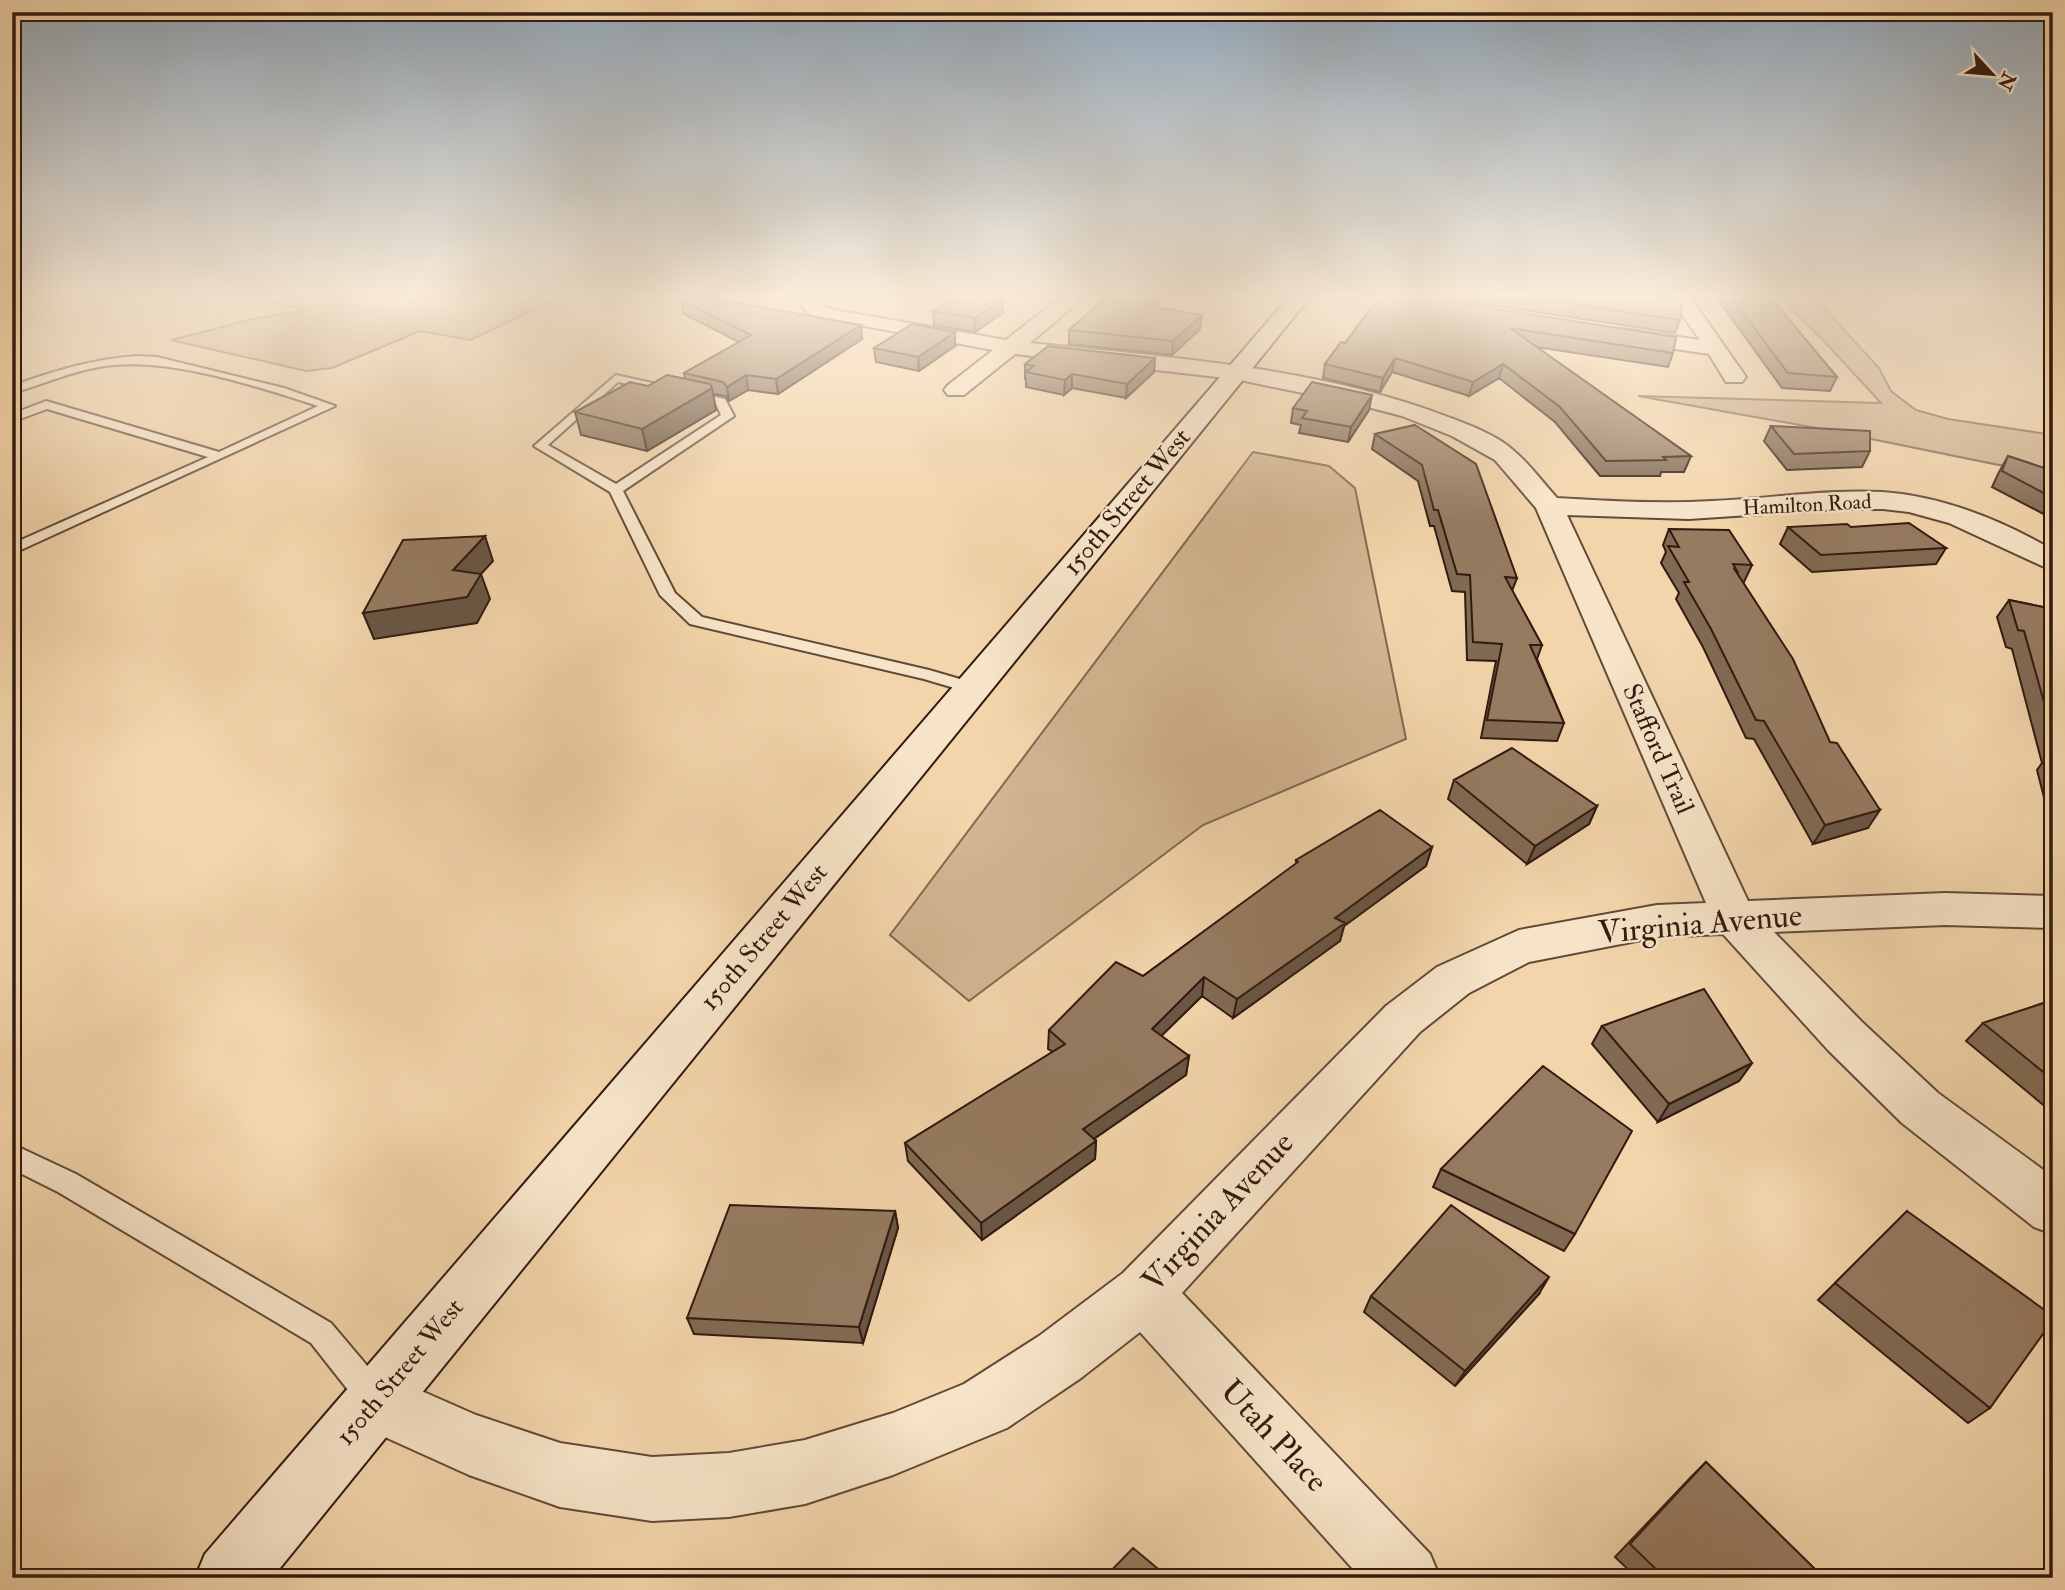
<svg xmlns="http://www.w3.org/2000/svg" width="2065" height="1590" font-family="'IM FELL Double Pica',serif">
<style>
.green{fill:#d2b591;stroke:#826851;stroke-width:2}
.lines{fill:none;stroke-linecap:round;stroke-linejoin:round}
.lane-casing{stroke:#624938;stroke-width:4}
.street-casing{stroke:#624938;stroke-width:4}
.secondary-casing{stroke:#321a11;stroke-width:4}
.lane{fill:#f7e4c8;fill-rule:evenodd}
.street{fill:#f7e4c8;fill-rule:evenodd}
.secondary{fill:#f7e4c8;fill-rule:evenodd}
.wall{fill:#816a53;stroke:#321a11;stroke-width:2}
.shaded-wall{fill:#695644;stroke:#321a11;stroke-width:2}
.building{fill:#967b61;stroke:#321a11;stroke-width:2}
.labels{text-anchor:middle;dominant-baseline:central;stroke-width:5;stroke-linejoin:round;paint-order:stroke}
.far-street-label{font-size:21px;fill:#321a11;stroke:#f7e4c8}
.street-label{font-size:26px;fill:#321a11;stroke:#f7e4c8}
.near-street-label{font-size:32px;fill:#321a11;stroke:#f7e4c8}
</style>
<rect width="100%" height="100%" fill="#f3d5ab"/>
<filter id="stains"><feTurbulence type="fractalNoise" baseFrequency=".00286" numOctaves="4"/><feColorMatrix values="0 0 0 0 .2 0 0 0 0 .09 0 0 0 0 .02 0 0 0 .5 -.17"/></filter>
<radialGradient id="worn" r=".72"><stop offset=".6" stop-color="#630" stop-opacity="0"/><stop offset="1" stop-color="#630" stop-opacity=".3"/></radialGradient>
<path class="green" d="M282,297H560L471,340L420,331L332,368L306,371L171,340L249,320L306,310L269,302Z
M1778,297H1814L1879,368L1891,391L1916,410L1948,419L2053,435V476L1822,429L1638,396L1881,403L1821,338Z
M1253,452L1329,466L1355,488L1406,739L1203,825L969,1001L890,935Z"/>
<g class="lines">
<g class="lane-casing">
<path id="lane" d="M137,356L157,357L284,388L335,406L12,554V544L208,457L47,409L12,422V414L46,401L219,452L318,406C256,386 163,355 99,367C69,372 42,385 12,393V386C53,371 93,359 137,356Z
M616,375L725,399L734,416L623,491L675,593L702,617L929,670L977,684L980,688L977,692L971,693L924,679L690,624L660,595L610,492L534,446ZM618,382L716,404L721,415L616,484L548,445Z
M12,1144L76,1174L331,1323L385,1387L389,1398L385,1409L374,1413L363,1409L311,1343L58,1192L12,1169Z"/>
</g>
<g class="street-casing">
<path id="street" d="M804,297H827L821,304L825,307L840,311L1006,340L1061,297H1084L1030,343C1165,357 1320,367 1448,417C1469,425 1497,435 1514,451C1530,464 1543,483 1557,498C1608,501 1660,504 1712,501C1768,499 1825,489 1882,492C1942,496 2001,520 2053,550V571L1949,523L1909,512L1883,509H1839L1689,519L1567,515L1748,901L1945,893L2053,896V928L1945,925L1774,932L1862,1022L1938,1093L2053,1177V1234L2034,1227L1902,1123L1828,1050L1723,934L1657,937L1529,962L1469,993L1420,1032L1182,1293L1430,1554L1440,1578H1361L1140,1332L1081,1378L1007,1428L893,1475L805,1504L729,1517L652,1521L560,1507L469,1475L354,1423L346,1401L354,1379L376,1371L476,1415L560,1443L652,1457L729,1453L805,1440L893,1413L964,1384L1039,1336L1123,1273L1386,1006L1437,967L1519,930L1657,905L1706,903L1536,508L1495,460L1452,436L1402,416L1356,404L1235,379L1015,354L964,395H948L944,390L948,385L993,350L811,316L799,303Z
M1670,297H1690L1746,377L1742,382H1726L1709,354L1615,340L1612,335L1615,330L1623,329L1700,340Z"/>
</g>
<g class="secondary-casing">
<path id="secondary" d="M1289,297H1310L272,1578H195L205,1554Z"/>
</g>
<use href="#lane" class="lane"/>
<use href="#street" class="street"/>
<use href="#secondary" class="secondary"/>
</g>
<path class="wall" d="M1107,297H1163L1154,307L1202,315L1200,329L1172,355L1069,344V330Z
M1379,297L1673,353L1668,367L1536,347L1691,456L1684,472H1661L1660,476H1600L1555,422L1499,378L1469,396L1392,372L1380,392L1323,378L1325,364L1345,343Z
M1437,297H1681L1680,320L1675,333Z
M1716,297H1770L1837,377L1830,391L1782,388Z
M681,301L862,339L778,394L748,390L729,401L726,396L713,394L716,410L647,451L581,435L575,412L648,386L685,379L684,373L739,342L684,314Z
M933,311L1003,313L975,332L934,325Z
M955,346L919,371L876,362L874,348Z
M1155,358L1154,372L1126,398L1072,388L1064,395L1026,387V379H1025V364Z
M1293,408L1369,410L1348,442L1299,433L1301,425L1291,423Z
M1415,425L1517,578L1512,591L1542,645L1537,659L1564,723L1557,741L1481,738L1496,661L1467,660L1465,592L1452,591L1434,526H1430L1418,481L1372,449L1375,434Z
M1771,426L1870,451L1862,467L1787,470L1764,441Z
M2008,456L2053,471V519L1992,487L1999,472Z
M1788,527L1946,548L1936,564L1812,572L1780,544Z
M1669,529L1752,565L1744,582H1742L1868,828L1813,844L1754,739L1746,738L1703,647L1676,599L1679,593L1661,563L1666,552L1663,545Z
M2009,600L2053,609V826L2051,825L2037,770L2042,763L2012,649L2006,647L1997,617Z
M1454,780L1597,806L1589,824L1527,864L1448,799Z
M1432,847L1426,866L1344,926L1340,941L1233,1018L1202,996L1161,1036L1189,1056L1186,1075L1094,1139L1096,1141L1095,1159L982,1240L908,1161L905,1143L1053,1052L1048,1049L1049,1030L1143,976L1296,864V860Z
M2053,1000V1113L1966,1041L1983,1023Z
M1602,1026L1752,1063L1739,1081L1658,1122L1592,1044Z
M1441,1169L1575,1234L1564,1251L1433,1187Z
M895,1211L898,1228L863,1343L694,1334L687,1318Z
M1907,1211L1990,1408L1968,1423L1818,1300Z
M1539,1294L1455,1386L1364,1312L1371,1296Z
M1706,1462L1824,1578H1637L1615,1557L1691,1477Z"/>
<path class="shaded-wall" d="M1151,297H1163L1142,318L1143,305Z
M1003,299V313L975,332V318Z
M1202,315L1200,329L1172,355L1173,341Z
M861,325L862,339L778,394L776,379Z
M955,332V346L919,371L918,357Z
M1155,358L1154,372L1126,398L1127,384Z
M1395,358L1392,372L1380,392L1383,378Z
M1503,364L1499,378L1469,396L1473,382Z
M1072,374V388L1064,395L1065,380Z
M746,375L748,390L729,401L727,387Z
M712,388L716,410L647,451L642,429Z
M1372,395L1369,410L1348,442L1351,427Z
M485,536L493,561L481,574L490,599L477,623L374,639L363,613L453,570Z
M1597,806L1589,824L1527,864L1535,846Z
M1880,810L1868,828L1813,844L1825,825Z
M1432,847L1426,866L1344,926L1340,941L1233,1018L1237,999L1335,918Z
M1204,977L1202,996L1150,1047L1152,1029Z
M1189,1056L1186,1075L1082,1147L1083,1129Z
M1752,1063L1739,1081L1658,1122L1669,1104Z
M1096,1141L1095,1159L982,1240L981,1223Z
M895,1211L898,1228L863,1343L859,1327Z
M1549,1277L1539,1294L1455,1386L1465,1371Z"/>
<path class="building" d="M682,297H705L861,325L776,379L746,375L727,387L723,382L684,373L751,335L681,301Z
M955,297H992L1003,299L975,318L933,311Z
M1107,297H1151L1143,305L1202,315L1173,341L1069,330Z
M1379,297H1421L1676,337L1673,353L1510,328L1691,456L1663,457L1666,460L1606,461L1560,407L1503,364L1473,382L1395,358L1383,378L1325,364L1341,342L1345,343Z
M1528,297H1681L1683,300L1680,320Z
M1731,297H1770L1837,377L1788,373Z
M912,324L955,332L918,357L874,348Z
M1048,346L1155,358L1127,384L1072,374L1065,380L1026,372L1034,366L1025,364Z
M667,375L710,384L712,388L642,429L575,412L630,382L648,386Z
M1312,382L1372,395L1351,427L1302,418L1307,411L1293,408Z
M1415,425L1476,464L1517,578L1505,577L1542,645H1530L1564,723L1487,720L1502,644L1473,642L1470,575L1457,574L1438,510H1434L1422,465L1375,434Z
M1771,426L1870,431V451L1794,454Z
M2008,456L2053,471V498L2002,471Z
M1909,523L1946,548L1821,555L1788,527L1847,524L1851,527Z
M1669,529L1729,530L1752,565L1733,564L1737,571L1735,570L1793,659L1830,742L1837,743L1880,810L1825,825L1764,721L1756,720L1711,629L1684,582H1689L1668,546L1679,547Z
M485,536L453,570L481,574L467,597L363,613L403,540Z
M2009,600L2053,609V734L2024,631L2018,630Z
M1512,748L1597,806L1535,846L1454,780Z
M1380,810L1432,847L1335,918L1345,923L1237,999L1204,977L1152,1029L1189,1056L1083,1129L1096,1141L981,1223L905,1143L1065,1044L1049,1030L1116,962L1143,976L1298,862L1296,860Z
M1704,989L1752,1063L1669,1104L1602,1026Z
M2053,1000V1080L1983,1023Z
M1543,1066L1632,1131L1575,1234L1441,1169Z
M730,1205L895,1211L859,1327L687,1318Z
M1451,1205L1549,1277L1465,1371L1371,1296Z
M1907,1211L2053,1316V1320L1990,1408L1835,1283Z
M1706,1462L1824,1578H1665L1630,1544Z
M1133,1548L1169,1578H1104Z"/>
<linearGradient id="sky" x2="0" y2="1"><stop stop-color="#92a8bb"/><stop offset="0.57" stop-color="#faecd9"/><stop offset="1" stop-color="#faecd9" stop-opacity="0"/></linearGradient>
<rect width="2065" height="520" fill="url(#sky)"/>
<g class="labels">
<g class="far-street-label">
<text transform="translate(1807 505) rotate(-3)">Hamilton Road</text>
</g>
<g class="street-label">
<text transform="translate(1127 502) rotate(-50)">150th Street West</text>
<text transform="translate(1658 749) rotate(66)">Stafford Trail</text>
<text transform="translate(764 937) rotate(-50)">150th Street West</text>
<text transform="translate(400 1372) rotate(-50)">150th Street West</text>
</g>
<g class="near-street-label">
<text transform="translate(1700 924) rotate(-5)">Virginia Avenue</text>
<text transform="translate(1218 1212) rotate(-47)">Virginia Avenue</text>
<text transform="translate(1274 1436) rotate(47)">Utah Place</text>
</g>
</g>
<rect width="2065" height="1590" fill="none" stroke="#f3d5ab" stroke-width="42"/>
<rect x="14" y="14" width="2037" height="1562" fill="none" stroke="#321a11" stroke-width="3.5"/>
<rect x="21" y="21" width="2023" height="1548" fill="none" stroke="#321a11" stroke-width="2"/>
<g transform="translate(1992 74) rotate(116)" stroke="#f7e4c8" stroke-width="5" paint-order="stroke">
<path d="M0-5L12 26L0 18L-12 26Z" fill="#321a11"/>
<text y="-10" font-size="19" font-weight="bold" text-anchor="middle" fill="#321a11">N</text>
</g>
<rect width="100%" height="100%" filter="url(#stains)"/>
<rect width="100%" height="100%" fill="url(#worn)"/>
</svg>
